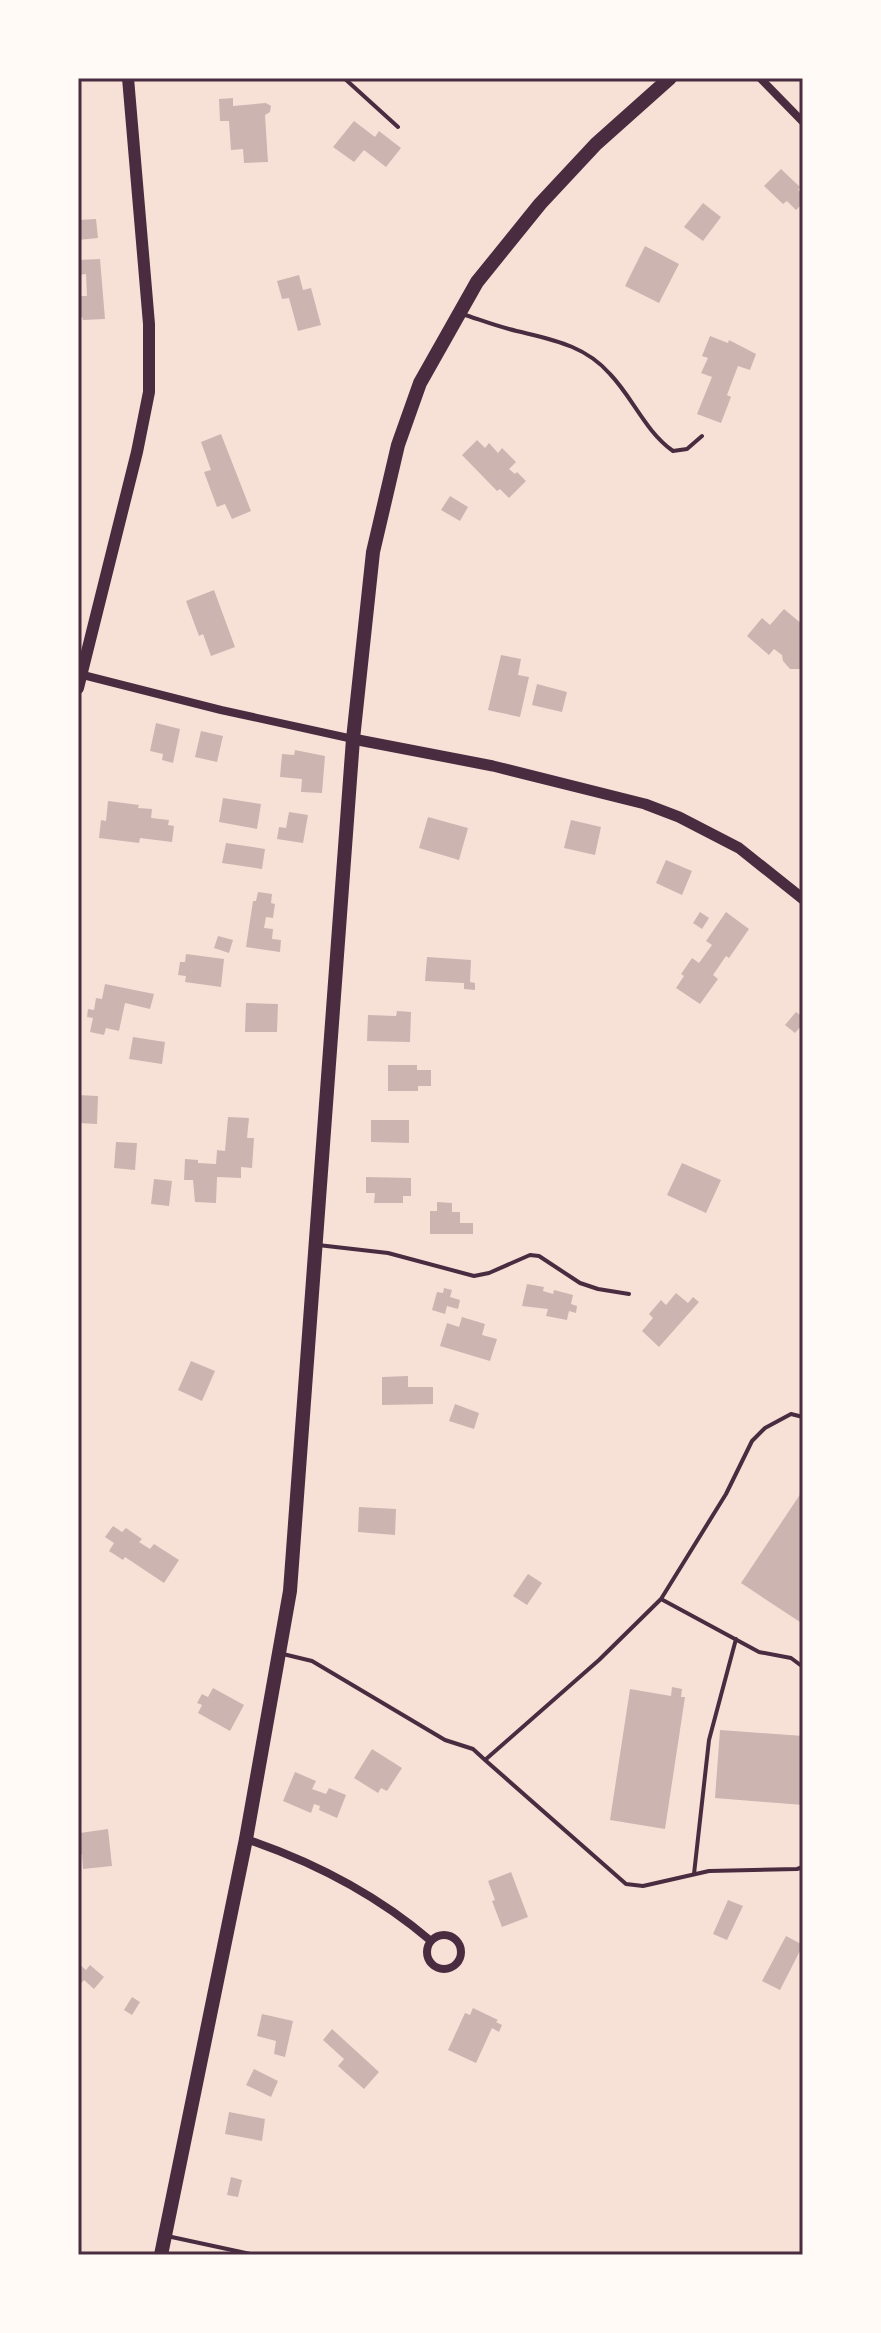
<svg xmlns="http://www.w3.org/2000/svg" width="881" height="2333" font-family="'Alegreya Sans',sans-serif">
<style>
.building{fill:#ccb4b1}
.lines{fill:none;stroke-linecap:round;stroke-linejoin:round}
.service{stroke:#4a2c40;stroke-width:4}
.minor{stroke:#4a2c40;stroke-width:8}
.tertiary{stroke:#4a2c40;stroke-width:11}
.secondary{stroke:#4a2c40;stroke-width:12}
.trunk{stroke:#4a2c40;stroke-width:14}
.neatline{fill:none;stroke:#4a2c40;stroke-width:3}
</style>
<rect width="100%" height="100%" fill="#f7e1d7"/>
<path class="building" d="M233,98V106L266,103L271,106L270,112L265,115L268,162L244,163L243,149L231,150L229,121H220L219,99Z
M354,121L375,137L379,131L401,148L386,167L364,150L354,162L333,147Z
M781,169L800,187L798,190L803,194V203L796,210L787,201L783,204L764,186Z
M703,203L721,217L703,241L684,227Z
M96,219L98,238L78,240V220Z
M645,246L679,264L659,303L625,286Z
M100,259L105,319L83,320L82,317H78V296H87L86,274L78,275V260Z
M299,275L303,290L311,288L321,325L298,331L289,298L282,299L277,281Z
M710,336L728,343L729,340L756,354L750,370L738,366L727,395L731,397L721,423L697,414L712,377L701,373L708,358L702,356Z
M221,434L251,511L232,519L225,504L217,507L204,472L211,470L201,442Z
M477,440L485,448L489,443L498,453L502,448L516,462L509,469L515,474L517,472L526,481L509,498L500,489L497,491L462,455Z
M450,496L468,507L460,521L441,510Z
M214,590L235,647L211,656L203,634L199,636L186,601Z
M784,609L803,625L802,669H790L783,661L782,655L774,649L769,655L747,636L762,618L770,625Z
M501,655L521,659L518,675L529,677L520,717L488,710Z
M537,684L567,692L562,712L532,705Z
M156,723L180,729L173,763L162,760L163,754L150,751Z
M201,731L223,736L217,762L195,757Z
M295,750L325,756L322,793L301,792L302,779L280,777L282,754L294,755Z
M223,798L261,804L257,829L219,822Z
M108,801L139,805L138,808L152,809L151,818L169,820L168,825L174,826L172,842L140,838L139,843L99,838L101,820L106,821Z
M289,812L308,815L303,843L277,839L279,827L286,828Z
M428,817L468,828L459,860L419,848Z
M571,820L601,827L595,855L564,848Z
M226,843L265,849L262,869L222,863Z
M666,860L692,871L682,895L656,883Z
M258,892L272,894L271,903L275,904L273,918L266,917L264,928L273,929L272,939L281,940L280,952L246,947L253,901H256Z
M700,912L709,918L702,929L693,923Z
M726,912L749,929L729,958L726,956L713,975L718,979L700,1004L676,988L684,976L681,974L692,958L699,963L712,945L706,941Z
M218,936L233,940L229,953L214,948Z
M186,954L224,959L221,987L185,982L186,976L178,975L180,962H185Z
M427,957L471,960L470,982L475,983V990L464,989V983L425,981Z
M105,984L154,994L150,1009L125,1003L119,1031L106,1028L104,1035L90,1032L93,1018L87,1017L88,1009L94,1010L96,998L102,999Z
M246,1003L278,1004L277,1032H245Z
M397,1011L411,1012L410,1042L367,1041L368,1015L396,1016Z
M796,1012L803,1017V1028L801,1026L795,1033L785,1025Z
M133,1037L165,1042L162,1064L129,1059Z
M388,1065H417V1070H431V1086H418V1091H388Z
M78,1095L98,1096L97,1124L78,1123Z
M228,1117L249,1118L247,1138H254L252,1168L241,1167V1178L217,1177L216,1203L195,1202L193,1180H184L185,1159L198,1160V1163L216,1164L217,1150L225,1151Z
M371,1120H409V1143L371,1142Z
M116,1142L137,1143L135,1170L114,1168Z
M682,1163L721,1180L706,1213L667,1195Z
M366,1177L411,1178V1196H403V1203H374L375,1193H366Z
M154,1179L172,1181L169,1206L151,1204Z
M437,1202L452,1203V1212H460V1223H473V1234H430V1211H437Z
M527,1284L544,1287L543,1291L553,1294L554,1290L573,1295L571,1304L577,1306L576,1313L569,1311L567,1320L546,1316L548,1309L522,1306Z
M444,1288L452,1290L450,1297L460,1300L458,1309L447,1306L445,1314L432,1310L437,1292L443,1293Z
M676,1293L688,1303L693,1297L699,1302L659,1347L642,1331L653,1318L649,1314L661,1300L666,1305Z
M462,1317L485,1324L482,1335L497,1339L490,1361L440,1346L447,1323L459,1327Z
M191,1361L215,1371L202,1401L178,1390Z
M408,1376V1387H433V1404L382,1405V1377Z
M455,1404L479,1413L474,1429L449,1421Z
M803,1490V1624L741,1583Z
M359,1507L396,1509L395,1535L358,1532Z
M113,1526L122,1532L126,1528L142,1539L139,1542L150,1549L154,1544L179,1560L164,1583L125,1557L123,1560L109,1551L114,1543L105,1537Z
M528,1574L542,1583L527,1605L513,1596Z
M672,1687L682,1689L681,1697H685L665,1829L610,1820L630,1689L671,1696Z
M213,1688L244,1705L230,1731L198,1713L202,1705L197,1703L202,1694L208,1697Z
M720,1730L803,1736V1805L715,1798Z
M372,1749L402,1768L387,1791L381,1788L378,1793L354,1778Z
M295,1772L316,1781L312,1789L326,1794L329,1788L346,1795L337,1818L319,1810L320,1806L314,1804L311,1813L283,1801Z
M108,1829L112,1866L83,1869L82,1854H78V1846L81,1845L80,1833Z
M511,1872L528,1917L502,1927L492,1901L495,1900L488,1881Z
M728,1900L743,1906L727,1940L713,1934Z
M786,1936L803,1945L780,1990L762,1981Z
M78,1963L86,1970L90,1965L104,1977L94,1989L84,1980L78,1987Z
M132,1997L140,2002L132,2015L124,2010Z
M473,2008L498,2020L496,2022L502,2025L499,2032L492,2028L476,2063L448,2050L465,2013L470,2015Z
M262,2014L293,2021L285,2057L274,2054L276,2041L257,2036Z
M332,2029L379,2072L364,2089L338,2066L344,2059L323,2040Z
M254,2069L278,2081L271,2097L246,2085Z
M229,2112L265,2119L262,2141L225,2134Z
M231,2177L242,2180L238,2197L227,2195Z"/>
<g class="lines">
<path class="service" d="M344,78L398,127
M462,314C478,319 493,325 509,329C547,339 583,343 610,374C633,398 645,431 673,451L687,449L702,436
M318,1245L388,1253L474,1276L489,1273L530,1255L539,1256L580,1283L598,1289L629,1294
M661,1599L726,1494L752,1441L765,1428L791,1414L803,1417
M283,1654L312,1661L445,1740L473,1749L485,1760
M803,1667L791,1658L759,1652L661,1599L599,1660L485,1760L626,1884L643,1886L709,1871L797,1869L803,1867
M694,1874L709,1740L736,1639
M167,2236L255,2255"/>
<path class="minor" d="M760,78L803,122
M79,674L221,710L353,739
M246,1839C314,1862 376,1894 431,1941
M427 1952a17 17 0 1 1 34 0a17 17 0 1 1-34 0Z"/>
<path class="tertiary" d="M353,739L493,766L645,804L679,817L739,848L803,899"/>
<path class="secondary" d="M78,688L137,452L149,392V324L128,78"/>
<path class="trunk" d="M161,2255L246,1839L290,1591L353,739L373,552L398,445L420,383L477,282L540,204L596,144L670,78"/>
</g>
<rect width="881" height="2333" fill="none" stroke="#fffaf5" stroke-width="160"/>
<rect x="80" y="80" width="721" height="2173" class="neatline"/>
</svg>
